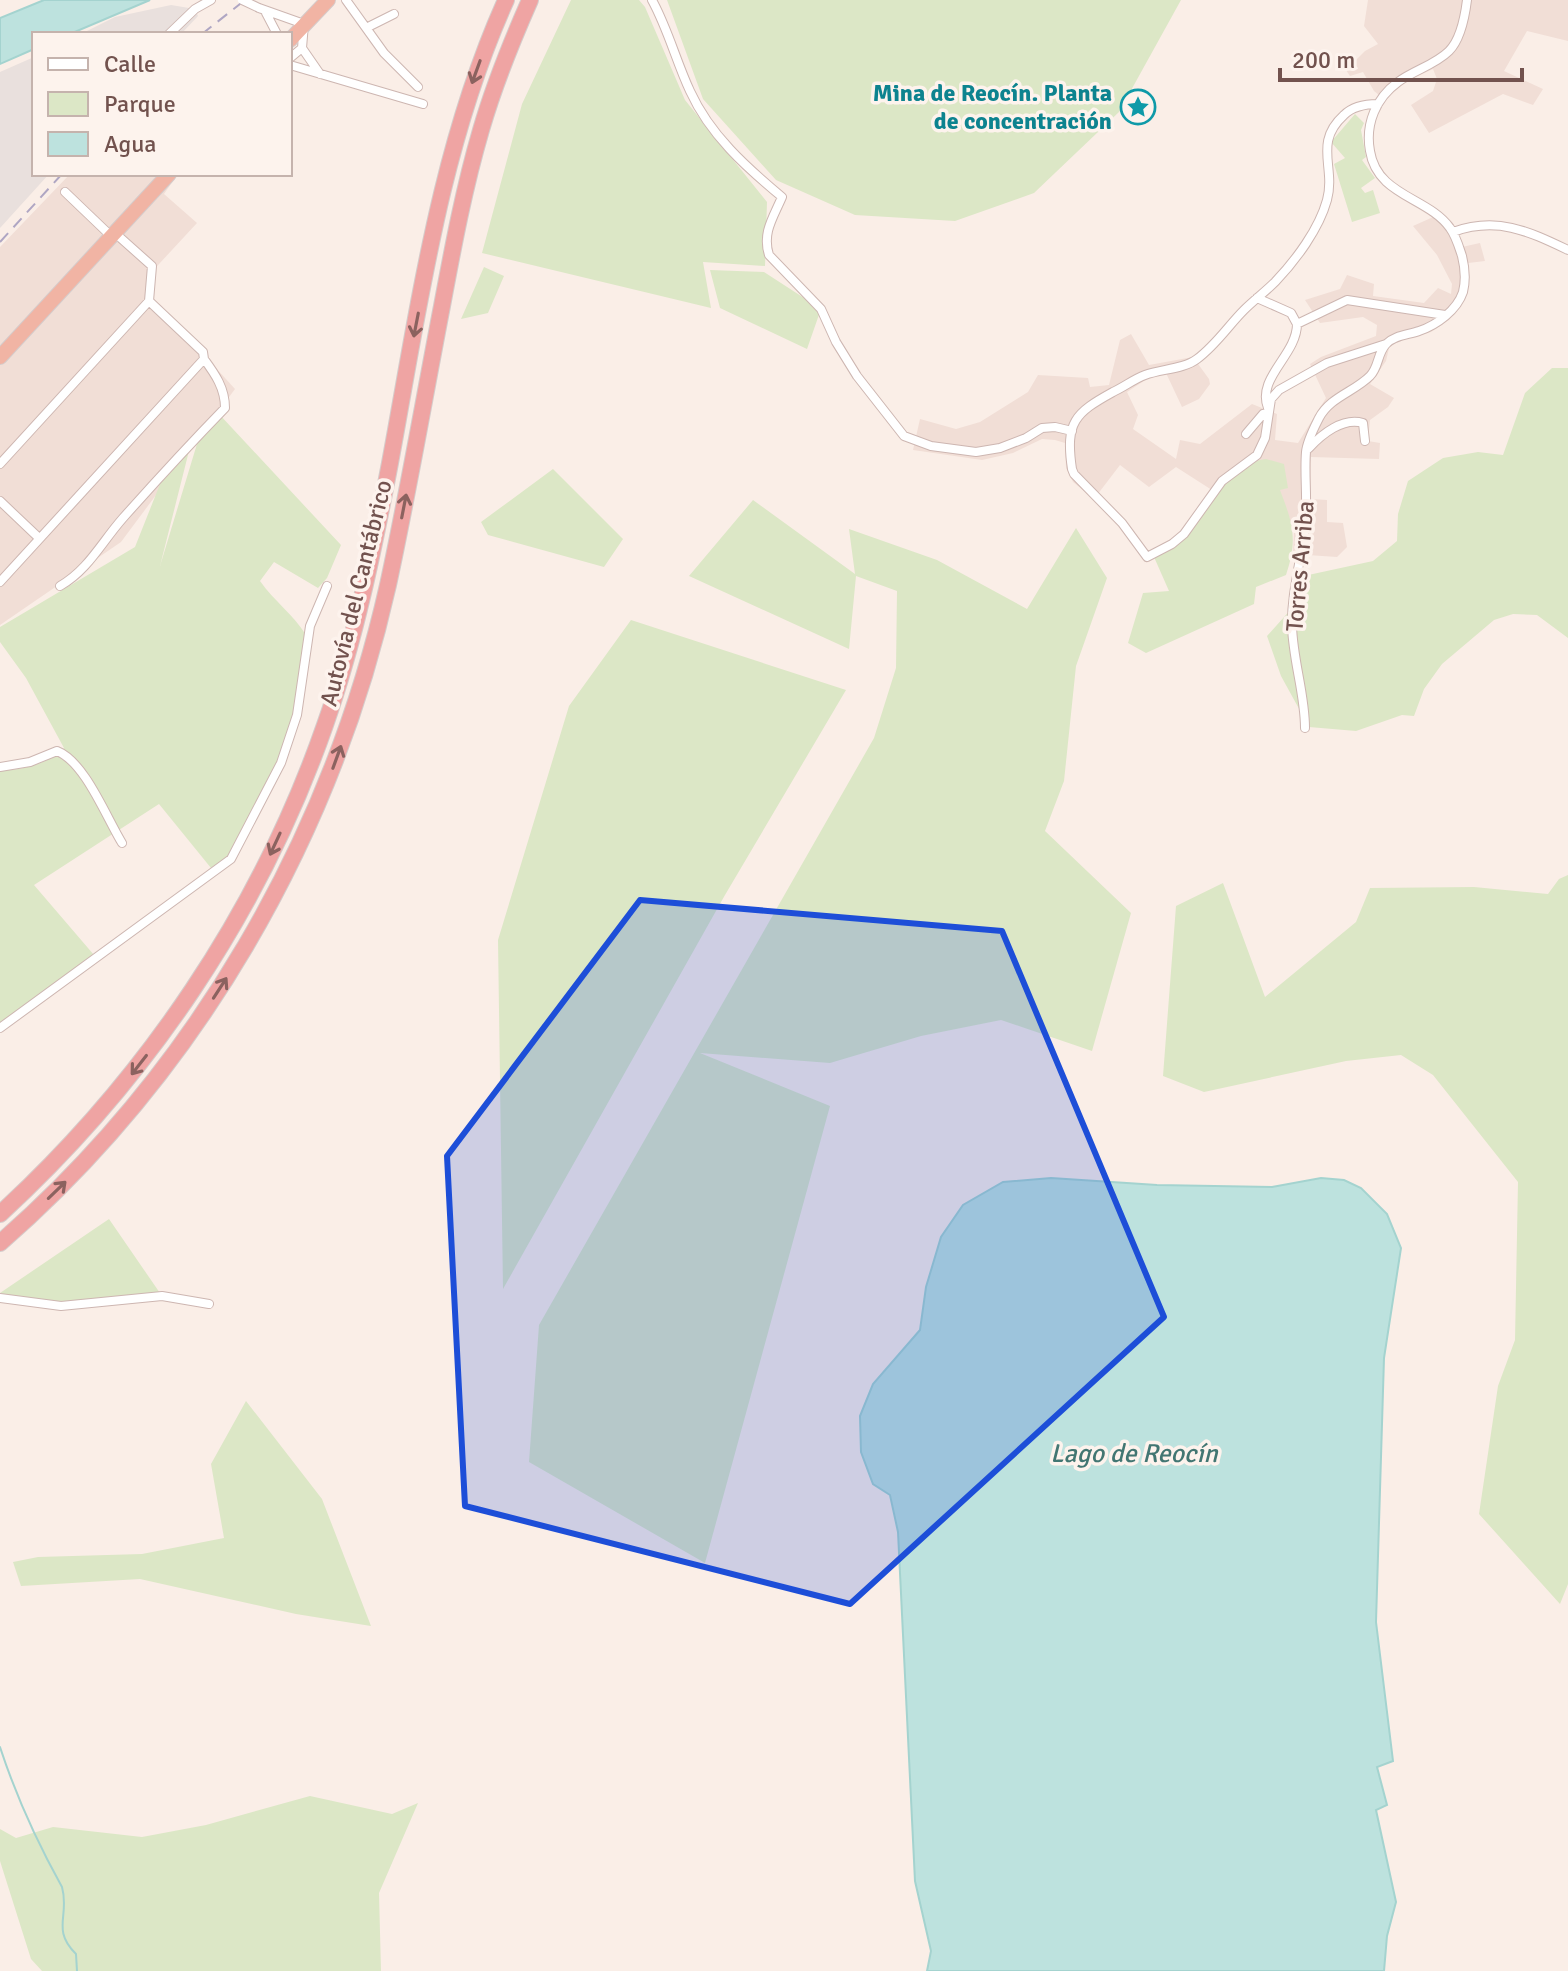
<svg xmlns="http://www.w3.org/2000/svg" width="1568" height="1971" font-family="Signika,sans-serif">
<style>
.residential{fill:#f1ded6}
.industrial{fill:#e9e0dd}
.green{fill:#dce7c6}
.water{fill:#bde2de;stroke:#a4d3cf;stroke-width:2}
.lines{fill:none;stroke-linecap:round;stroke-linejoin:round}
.stream{stroke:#a4d3cf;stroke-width:2}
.minor-casing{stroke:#cdb6b1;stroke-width:10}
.trunk-casing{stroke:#d5cbca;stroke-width:16}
.motorway-casing{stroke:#d5cbca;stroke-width:18}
.minor{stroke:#fff;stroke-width:8}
.trunk{stroke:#f1b4a4;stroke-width:14}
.motorway{stroke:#efa4a3;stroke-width:16}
.rail{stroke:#afa6c3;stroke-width:2;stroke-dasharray:12 8;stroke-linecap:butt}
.minor-bridge-casing{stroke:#cdb6b1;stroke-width:10;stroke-linecap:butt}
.minor-bridge{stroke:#fff;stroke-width:8}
.oneway{stroke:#8b625f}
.marked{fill:#1d4ed8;fill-opacity:0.2;stroke:#1d4ed8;stroke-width:6;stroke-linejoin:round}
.labels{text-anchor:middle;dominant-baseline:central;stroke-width:7;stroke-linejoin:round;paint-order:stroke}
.culture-label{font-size:24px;font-weight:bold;fill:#0d838f;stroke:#fdf3ed;text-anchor:end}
.street-label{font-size:24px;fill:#72524e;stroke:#fdf3ed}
.water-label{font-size:26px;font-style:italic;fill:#427672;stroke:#fdf3ed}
</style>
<rect width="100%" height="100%" fill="#faeee7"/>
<path class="residential" d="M1368,0H1568V41L1527,31L1504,71L1543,89L1533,105L1503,94L1429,133L1411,105L1433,91L1437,79L1433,69L1407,81L1385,100L1374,91L1363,72L1350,76L1346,70L1365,51L1378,44L1364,26Z
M70,174H178L164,194L197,223L147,277L154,300L235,389L121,542L0,625V247Z
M1440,214L1453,223L1462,247L1480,243L1485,261L1468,263L1467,284L1462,303L1449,320L1431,332L1396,342L1389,348L1386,361L1370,384L1394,398L1388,407L1370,420L1368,441L1380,443L1379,459L1311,457L1310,499L1327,500V522L1343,523L1347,547L1337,557L1293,554L1294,531L1279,490L1215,492L1176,467L1149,487L1120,465L1094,499L1073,482L1066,468L1065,443L1055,440L1042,439L1013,453L982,460L913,450L920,419L956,429L980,422L1028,392L1038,375L1088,378L1090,387L1109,385L1120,340L1131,334L1149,365L1193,357L1209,379L1210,384L1199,399L1182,407L1166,373L1150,377L1127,392L1138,415L1133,429L1176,459L1180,440L1200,444L1252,404L1277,414L1275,440L1298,443L1326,398L1310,364L1321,357L1376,336L1377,325L1363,317L1320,323L1305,300L1340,289L1347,275L1374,284L1373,296L1424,303L1438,288L1451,294L1452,284L1437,255L1413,226Z"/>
<path class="industrial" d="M171,5L195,9L198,16L181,34H81L115,17Z
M34,57V174H49L0,228V72Z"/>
<path class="green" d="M571,0H639L645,7L685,100L767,202L765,266L703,262L711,308L482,253L522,104Z
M667,0H1181L1119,112L1034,193L955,221L855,215L776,180L703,99Z
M1355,114L1364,123L1361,130L1366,157L1362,160L1375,178L1361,188L1365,193L1373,190L1380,213L1352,222L1334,164L1345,158L1331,142Z
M484,267L504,276L488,313L461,319Z
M710,270L764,272L821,309L807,349L720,308Z
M1552,368H1568V638L1537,615L1513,614L1494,620L1442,664L1424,689L1414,716L1402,715L1356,731L1309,727L1281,676L1267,636L1293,607L1299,577L1373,561L1397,541L1398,514L1408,481L1443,458L1478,452L1503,455L1525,393Z
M219,414L341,545L327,578L318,588L274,562L260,581C274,601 293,614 306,635L294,715L285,745L266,787L230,857L211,868L159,804L34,885L94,955L0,1027V770C22,771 49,763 64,748L26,678L0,642V627L135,547L162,479L191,443L160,566L200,434Z
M1266,459L1284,464L1288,488L1280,490C1293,524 1298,539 1286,575L1256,587L1254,604L1146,653L1128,643L1143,593L1169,591L1154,557C1161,553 1170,550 1175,544C1201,518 1226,463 1266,459Z
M553,469L623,539L604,567L488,535L481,522Z
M753,500L855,574L849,529L937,560L1027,609L1076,528L1107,578L1076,666L1064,781L1045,831L1131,913L1092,1051L1001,1020L921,1036L830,1063L700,1053L830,1106L705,1563L529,1462L539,1325L874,738L896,668L897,591L856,576L849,649L689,576Z
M631,620L846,690L725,895L503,1289L498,940L569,706Z
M1568,875V1584L1560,1604L1479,1514L1498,1386L1515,1340L1518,1182L1433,1075L1401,1055L1346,1061L1204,1092L1163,1076L1176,906L1223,883L1265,997L1356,922L1370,888L1474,887L1548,894L1559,879Z
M109,1219L162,1296L61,1306L0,1298V1293Z
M246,1401L322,1499L371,1626L296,1614L140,1579L21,1586L13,1562L38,1557L142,1554L224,1538L211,1464Z
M310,1796L392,1814L418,1803L379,1893L381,1971H42L31,1959L0,1861V1829L16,1838L53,1827L142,1837L206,1825Z"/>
<path class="water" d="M44,0H150L70,34H34V49L0,64V18Z
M1051,1178L1157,1185L1272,1187L1321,1178L1344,1180L1361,1188L1387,1214L1401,1248L1384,1358L1376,1622L1393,1761L1377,1767L1387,1805L1376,1810L1396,1902L1387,1936L1384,1971H927L931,1951L915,1881L898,1532L890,1495L873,1484L861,1452L860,1416L873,1384L920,1330L926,1287L941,1237L963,1205L1003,1182Z"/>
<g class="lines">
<path class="stream" d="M0,1747C16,1796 37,1842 62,1887C70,1915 51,1930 76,1954L77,1971"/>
<g class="minor-casing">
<path id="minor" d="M346,0L384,53L418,87
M652,0C668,29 676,61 690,91C710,135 746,167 782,197C773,218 762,233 769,255L821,309L836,342L857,376L904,436L931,446L976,452L1000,448L1026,438L1042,428L1055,427L1072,431
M259,8L304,24L302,48L320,74
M266,13L277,34
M366,28L394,14
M169,34L195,9L211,0
M290,58L302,48
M290,65L423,104
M1378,104C1365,104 1353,106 1344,115C1313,143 1336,167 1327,200C1319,229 1296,260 1275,282C1265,292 1254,300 1244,310C1228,326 1216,345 1197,359C1184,369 1161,369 1145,375C1134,379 1124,387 1113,392C1075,413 1065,422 1072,469L1074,474L1122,523L1147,557L1172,544L1184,534L1222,481L1257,455L1265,438L1271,399L1279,390L1327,363L1386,344
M65,192L112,237
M1453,232C1497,216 1528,231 1568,250
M115,233L152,266L149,301
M1257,298L1291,313L1297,324C1297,355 1256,378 1268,408
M149,301L203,352L204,359
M1297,324L1347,300L1445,315
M1246,434L1263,414L1268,413
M1309,448C1322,434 1343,417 1363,423L1365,441
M0,464L149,301
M0,501L39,538
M0,582L204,359C215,374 225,388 225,408C190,444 156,481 123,518C101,543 88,570 60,586
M1305,728C1305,694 1293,661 1292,626C1291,593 1302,558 1305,524C1308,500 1304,476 1306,452C1307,441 1314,428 1319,418C1330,397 1354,392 1370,376C1379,367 1377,354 1386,344C1395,335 1408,335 1419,331C1437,325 1457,310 1463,292C1466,280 1465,268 1462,256C1459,247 1456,236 1450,228C1428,197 1377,196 1370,151C1365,124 1376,98 1398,82C1414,70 1435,65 1449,51C1461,39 1465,16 1467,0
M0,767L30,762L57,751C85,762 106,817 122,843
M0,1028L231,859L281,763L297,715L310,626L327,586
M0,1298L61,1306L162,1296L209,1304"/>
</g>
<g class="trunk-casing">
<path id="trunk" d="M290,40L328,0
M0,357L169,174"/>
</g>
<g class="motorway-casing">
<path id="motorway" d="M0,1214C146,1080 260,912 325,725C355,640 373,552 390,463C419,307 440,146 506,0
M0,1243C196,1072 331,839 388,585C408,493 424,399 442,306C453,247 464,188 481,130C494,85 511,43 530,0"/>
</g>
<use href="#minor" class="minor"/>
<use href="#trunk" class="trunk"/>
<use href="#motorway" class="motorway"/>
<path class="rail" d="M202,34L245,0
M0,242L62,174"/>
<g class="minor-bridge-casing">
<path id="minor-bridge" d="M242,0L259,8"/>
</g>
<use href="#minor-bridge" class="minor-bridge"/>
</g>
<defs><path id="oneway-shaft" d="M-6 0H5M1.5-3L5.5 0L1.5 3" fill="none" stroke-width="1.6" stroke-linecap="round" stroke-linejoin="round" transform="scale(2)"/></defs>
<g class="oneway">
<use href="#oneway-shaft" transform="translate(476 72) rotate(110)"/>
<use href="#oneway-shaft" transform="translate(416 325) rotate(101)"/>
<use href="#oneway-shaft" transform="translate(404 506) rotate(-79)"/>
<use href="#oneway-shaft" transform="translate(337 757) rotate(-70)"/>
<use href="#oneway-shaft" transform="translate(275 844) rotate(115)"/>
<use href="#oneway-shaft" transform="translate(220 988) rotate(-57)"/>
<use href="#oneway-shaft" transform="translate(139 1065) rotate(128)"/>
<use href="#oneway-shaft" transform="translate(57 1190) rotate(-44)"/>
</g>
<path class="marked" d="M640,900L1002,931L1164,1317L850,1604L465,1506L447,1156Z"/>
<defs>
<g id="sight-ring" transform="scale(1.8)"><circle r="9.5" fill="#fdf3ed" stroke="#0f9aa8" stroke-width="1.5"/><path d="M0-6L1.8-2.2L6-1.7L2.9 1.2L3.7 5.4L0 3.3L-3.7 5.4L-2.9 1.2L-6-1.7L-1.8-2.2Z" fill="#0f9aa8"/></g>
</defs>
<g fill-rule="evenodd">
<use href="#sight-ring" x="1138" y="107"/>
</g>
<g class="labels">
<g class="culture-label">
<text x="1112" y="93">Mina de Reocín. Planta<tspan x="1112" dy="28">de concentración</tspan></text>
</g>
<g class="street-label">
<text transform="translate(1300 566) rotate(-85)">Torres Arriba</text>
<text transform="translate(356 593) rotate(-76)">Autovía del Cantábrico</text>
</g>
<g class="water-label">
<text x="1134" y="1454">Lago de Reocín</text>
</g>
</g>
<rect x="32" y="32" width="260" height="144" fill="#fdf3ed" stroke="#c5b3ad" stroke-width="2"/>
<rect x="48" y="58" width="40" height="12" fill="#ffffff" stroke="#c5b3ad" stroke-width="2"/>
<text x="104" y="72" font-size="24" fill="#72524e">Calle</text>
<rect x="48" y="92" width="40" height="24" fill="#dce7c6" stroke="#c5b3ad" stroke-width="2"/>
<text x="104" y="112" font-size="24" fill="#72524e">Parque</text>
<rect x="48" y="132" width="40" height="24" fill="#bde2de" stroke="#c5b3ad" stroke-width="2"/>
<text x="104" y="152" font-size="24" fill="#72524e">Agua</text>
<path d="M1280 68v12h242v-12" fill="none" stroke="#72524e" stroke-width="4"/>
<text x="1292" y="68" font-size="24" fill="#72524e" stroke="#fdf3ed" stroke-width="6" paint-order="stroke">200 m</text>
</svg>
